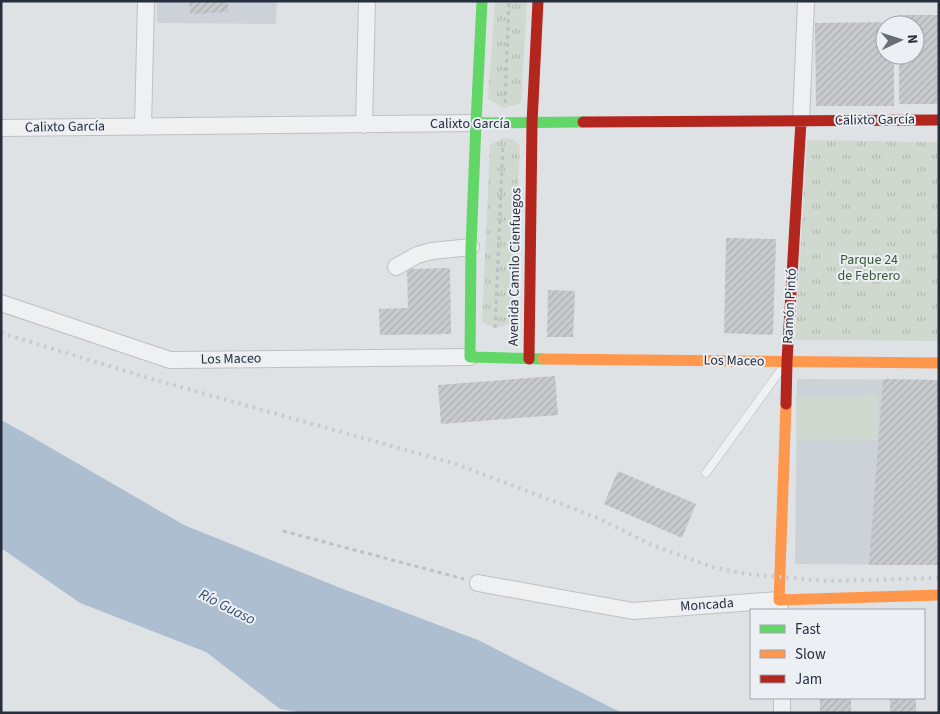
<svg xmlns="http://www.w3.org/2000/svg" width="940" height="714" font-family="'Source Sans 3',sans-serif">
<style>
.built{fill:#cdd1d8}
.grass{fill:url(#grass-tufts)}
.pitch{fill:#d0d9d0}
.water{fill:#adbed0}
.building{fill:url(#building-hatch)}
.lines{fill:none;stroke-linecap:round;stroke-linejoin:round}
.lane-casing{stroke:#bec0c3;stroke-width:9}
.street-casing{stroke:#bec0c3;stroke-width:18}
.path{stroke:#bec0c5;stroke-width:3;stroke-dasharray:4 4;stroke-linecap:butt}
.lane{stroke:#eff0f1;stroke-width:8}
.street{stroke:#eff0f1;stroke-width:16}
.fast{stroke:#63d668;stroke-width:11}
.slow{stroke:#ff974d;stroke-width:11}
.jam{stroke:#b3261e;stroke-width:11}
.rail{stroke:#c8cacd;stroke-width:4;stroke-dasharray:2.5 5;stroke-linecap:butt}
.labels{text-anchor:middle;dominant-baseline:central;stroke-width:4;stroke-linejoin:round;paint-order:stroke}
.street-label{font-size:14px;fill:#272f3d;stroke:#ecf0f5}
.park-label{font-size:14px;fill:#3b5934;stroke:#ecf0f5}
.water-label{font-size:15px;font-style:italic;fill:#324d71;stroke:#ecf0f5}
</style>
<defs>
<pattern id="grass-tufts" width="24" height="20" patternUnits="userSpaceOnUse" patternTransform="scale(1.25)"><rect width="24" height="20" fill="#d0d9d0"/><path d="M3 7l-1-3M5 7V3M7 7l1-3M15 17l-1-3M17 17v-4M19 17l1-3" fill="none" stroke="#b3bbb4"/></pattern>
<pattern id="building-hatch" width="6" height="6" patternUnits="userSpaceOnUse" patternTransform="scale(1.25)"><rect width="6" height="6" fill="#c8cacd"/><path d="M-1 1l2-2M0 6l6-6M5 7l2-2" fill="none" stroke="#acaeb1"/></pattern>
</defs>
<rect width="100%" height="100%" fill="#dfe2e5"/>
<path class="built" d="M157,1H277L276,24L157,23Z
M797,379L939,380V565L795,564Z"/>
<path class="grass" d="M495,1H527L521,103L504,108L488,99Z
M503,138L513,139L520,146L512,323L495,328L482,322L490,145Z
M807,140L939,142V341L795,340Z"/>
<path class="pitch" d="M877,395L878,440L797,441L796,396Z"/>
<path class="water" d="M1,420L32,437L184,525L338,587L478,640L622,713H307L280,709L206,652L80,603L1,548Z"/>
<path class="building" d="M189,1H228V12L190,14Z
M900,15H939V104H899V55H915V25H900Z
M893,22V25H885V55H894V106H816L815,23Z
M726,238L776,239L773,335L724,333Z
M450,268L451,334L380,335L379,309L408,308L407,269Z
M548,290L575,291L573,337H547Z
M555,376L558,415L441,424L438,385Z
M883,379L939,380V565H869Z
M618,471L696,504L682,538L604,504Z
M820,698H851V713H820Z
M890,698H916V713H890Z"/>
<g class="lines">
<g class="lane-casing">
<path id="lane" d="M706,473L780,371"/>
</g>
<g class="street-casing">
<path id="street" d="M801,121L806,1
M364,125L367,1
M143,127L146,1
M1,128L476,123
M396,267L417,255L432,251L471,247
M1,303L170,360L470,357
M478,583L633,611L779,600L780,610
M782,698V711"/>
</g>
<path class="path" d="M505,103L509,1
M495,328L503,144
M283,531L464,579"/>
<use href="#lane" class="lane"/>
<use href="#street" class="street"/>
<path class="fast" d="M482,1L476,123L583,122
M476,123L471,247L470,357L543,359"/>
<path class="slow" d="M543,359L939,363
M786,404L779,600L939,595"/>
<path class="jam" d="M583,122L939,120
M529,359L532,123L538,1
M786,404L787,361L801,121"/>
<path class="rail" d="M1,333L152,379L456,464L598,518L652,545L712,567L747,574L827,581L939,578"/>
</g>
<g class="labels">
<g class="street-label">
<text transform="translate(875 120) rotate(-1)">Calixto García</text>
<text x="470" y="124">Calixto García</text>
<text transform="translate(65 127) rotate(-1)">Calixto García</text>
<text transform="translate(515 267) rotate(-89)">Avenida Camilo Cienfuegos</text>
<text transform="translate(790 306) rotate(-87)">Ramón Pintó</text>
<text transform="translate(231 359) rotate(-1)">Los Maceo</text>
<text transform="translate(734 361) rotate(1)">Los Maceo</text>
<text transform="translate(707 605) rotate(-4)">Moncada</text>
</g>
<g class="park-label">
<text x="869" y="260">Parque 24<tspan x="869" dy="16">de Febrero</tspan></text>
</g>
<g class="water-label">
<text transform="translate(227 607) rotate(27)">Río Guaso</text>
</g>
</g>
<rect width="940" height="714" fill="none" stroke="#272f3d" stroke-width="5"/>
<rect x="750" y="609" width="175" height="90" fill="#ecf0f5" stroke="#9da3ab"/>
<rect x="760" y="625" width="25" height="8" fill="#63d668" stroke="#9da3ab"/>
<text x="795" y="634" font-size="15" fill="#272f3d">Fast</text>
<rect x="760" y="650" width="25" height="8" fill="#ff974d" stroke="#9da3ab"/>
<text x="795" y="659" font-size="15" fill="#272f3d">Slow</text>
<rect x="760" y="675" width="25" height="8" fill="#b3261e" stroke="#9da3ab"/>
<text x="795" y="684" font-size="15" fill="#272f3d">Jam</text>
<g transform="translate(900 40) rotate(86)"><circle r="24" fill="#ecf0f5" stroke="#9da3ab"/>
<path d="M0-4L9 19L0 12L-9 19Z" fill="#676e78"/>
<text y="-8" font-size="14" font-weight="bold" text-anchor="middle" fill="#272f3d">N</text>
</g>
</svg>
